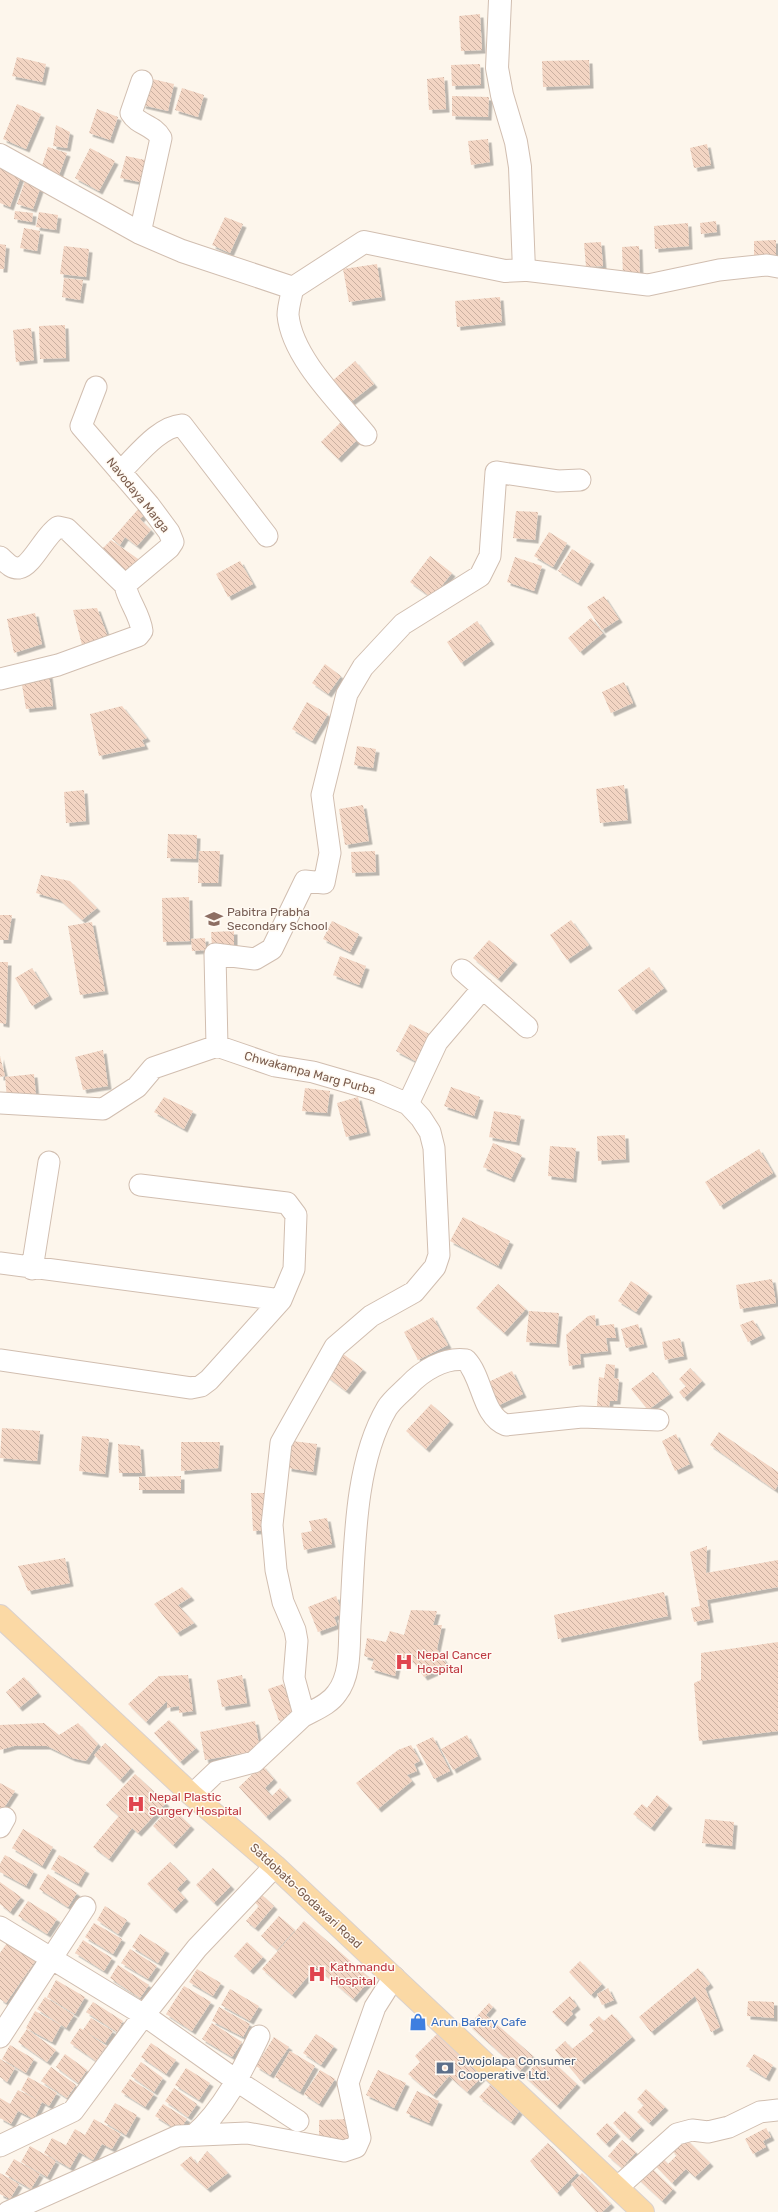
<svg xmlns="http://www.w3.org/2000/svg" width="778" height="2212" font-family="Rubik,sans-serif">
<style>
.building{fill:url(#building-back-hatch);filter:url(#shadow)}
.lines{fill:none;stroke-linecap:round;stroke-linejoin:round}
.minor-casing{stroke:#d1beb0;stroke-width:23}
.tertiary-casing{stroke:#d1beb0;stroke-width:24}
.primary-casing{stroke:#dad1cd;stroke-width:24}
.minor{stroke:#fff;stroke-width:21}
.tertiary{stroke:#fff;stroke-width:22}
.primary{stroke:#fbd9a5;stroke-width:22}
.labels{text-anchor:middle;dominant-baseline:central;stroke-width:3;stroke-linejoin:round;paint-order:stroke}
.street-label{font-size:12px;fill:#7a5c4d;stroke:#fffaf3}
.education-label{font-size:12px;fill:#785e54;stroke:#fffaf3;text-anchor:start}
.health-label{font-size:12px;fill:#be3a42;stroke:#fffaf3;text-anchor:start}
.shop-label{font-size:12px;fill:#366cbe;stroke:#fffaf3;text-anchor:start}
.service-label{font-size:12px;fill:#4e5e75;stroke:#fffaf3;text-anchor:start}
</style>
<defs>
<pattern id="building-back-hatch" width="6" height="6" patternUnits="userSpaceOnUse"><rect width="6" height="6" fill="#f3d5c3"/><path d="M-1 5l2 2M0 0l6 6M5-1l2 2" fill="none" stroke="#cab0a1"/></pattern>
<filter id="shadow"><feDropShadow dx="3.5" dy="3.5" stdDeviation="0" flood-color="#0004"/></filter>
</defs>
<rect width="100%" height="100%" fill="#fdf6ec"/>
<path class="building" d="M480,14L482,50L461,51L459,16Z
M17,57L46,64L42,82L12,76Z
M589,60L590,85L543,87L542,61Z
M480,64L481,85L452,86L451,65Z
M444,77L446,109L429,110L427,79Z
M148,78L174,84L168,111L142,105Z
M182,88L204,95L198,117L175,110Z
M452,96L489,97L488,117L452,116Z
M17,104L41,114L26,149L3,139Z
M97,109L118,117L110,140L89,133Z
M56,125L70,132L67,148L53,146Z
M488,139L490,162L471,165L468,141Z
M707,144L711,165L694,168L690,148Z
M48,147L67,153L59,175L41,169Z
M90,148L115,161L99,191L75,178Z
M126,156L145,160L140,182L120,178Z
M0,168L21,176L10,207L0,203Z
M25,181L41,186L33,209L17,204Z
M15,211L33,213L32,222L14,219Z
M39,212L58,215L56,230L36,227Z
M225,217L243,224L230,253L212,245Z
M716,221L717,232L701,234L700,223Z
M688,223L689,246L655,249L654,226Z
M24,228L40,231L37,251L20,248Z
M776,240V255H754V241Z
M601,242L603,266L586,267L584,243Z
M0,244L6,245L4,269H0Z
M64,246L89,249L86,277L60,274Z
M639,246L640,276L623,277L622,247Z
M377,264L382,297L349,302L343,269Z
M64,278L83,280L80,300L62,297Z
M500,297L502,322L457,327L455,301Z
M65,325L66,358L40,359L39,326Z
M31,328L34,360L16,362L13,330Z
M355,361L374,384L347,405L331,382Z
M342,421L359,438L338,459L321,442Z
M140,507L147,512L140,519L151,530L137,546L125,537L120,545L112,539Z
M516,511L538,512L535,540L513,538Z
M549,532L567,543L553,567L534,556Z
M111,540L141,561L128,576L100,551Z
M572,549L591,561L578,583L558,571Z
M430,556L452,573L432,598L410,582Z
M515,557L542,566L534,591L507,582Z
M240,561L253,584L228,597L216,574Z
M604,596L619,619L602,630L587,607Z
M97,608L109,640L82,645L73,610Z
M35,613L42,644L14,653L7,619Z
M591,618L603,633L580,652L568,638Z
M477,621L491,641L461,663L447,642Z
M325,664L341,676L328,694L312,683Z
M49,674L53,706L26,709L21,679Z
M624,682L633,703L611,713L602,692Z
M307,702L328,714L312,741L292,729Z
M122,706L147,738L142,740L145,746L99,756L90,714Z
M357,746L376,749L373,768L354,765Z
M624,785L628,820L600,823L596,789Z
M84,790L86,821L66,823L64,792Z
M363,805L369,841L345,845L339,809Z
M168,834L197,835L196,859L167,858Z
M199,851H220L218,883H198Z
M375,851L376,872L352,873L351,852Z
M41,875L70,881L97,908L82,920L60,900L36,893Z
M189,897L190,941L163,942L162,898Z
M0,915H12L8,940H0Z
M571,920L589,945L567,960L550,935Z
M332,921L359,934L350,952L323,939Z
M92,922L105,991L80,995L68,926Z
M234,931V945L212,947L211,932Z
M205,938L206,950L192,951L191,939Z
M489,940L514,961L498,979L473,958Z
M340,956L366,966L359,985L333,975Z
M0,962H8L6,1024L0,1023Z
M649,967L664,988L633,1011L618,990Z
M32,968L49,996L32,1006L15,978Z
M410,1024L435,1037L421,1064L396,1051Z
M103,1050L108,1086L83,1090L75,1057Z
M0,1056L5,1076L0,1077Z
M34,1074L36,1096L7,1099L5,1077Z
M451,1087L480,1097L474,1116L444,1106Z
M305,1088L330,1091L327,1113L302,1111Z
M164,1097L193,1111L184,1129L154,1112Z
M358,1097L367,1132L346,1137L337,1103Z
M494,1111L521,1116L516,1142L489,1137Z
M625,1135L626,1159L598,1161L597,1136Z
M493,1143L522,1155L511,1179L483,1167Z
M550,1146L576,1148L573,1179L548,1176Z
M759,1149L773,1173L720,1206L705,1182Z
M463,1217L510,1241L498,1266L450,1241Z
M772,1279L776,1303L740,1309L736,1285Z
M631,1281L649,1293L636,1312L618,1301Z
M498,1284L526,1309L504,1333L476,1308Z
M529,1311L559,1313L556,1344L526,1342Z
M595,1315L596,1326L614,1324L616,1338H606L608,1351L580,1354L581,1364L569,1366L566,1335L588,1316Z
M433,1317L448,1345L418,1360L404,1332Z
M753,1320L762,1335L748,1342L740,1325Z
M638,1324L644,1344L626,1348L621,1329Z
M680,1338L684,1356L665,1360L662,1342Z
M342,1353L363,1369L346,1391L325,1375Z
M606,1364L615,1365L614,1378L619,1379L617,1401H610L609,1407L597,1406L599,1377L604,1378Z
M690,1368L702,1381L684,1398L679,1392L686,1386L679,1379Z
M512,1371L523,1394L495,1407L484,1384Z
M653,1372L670,1394L648,1410L631,1389Z
M431,1404L450,1421L426,1449L406,1431Z
M2,1428L40,1431L37,1461L0,1458Z
M719,1432L778,1472V1485L775,1490L710,1445Z
M676,1434L690,1464L675,1471L662,1441Z
M82,1436L109,1439L105,1474L79,1471Z
M292,1441L317,1444L313,1472L288,1468Z
M181,1442H220L218,1468L181,1471Z
M118,1444L140,1446L142,1473H119Z
M181,1476V1490H139V1477Z
M251,1493H267L268,1530L253,1531Z
M327,1518L332,1544L304,1550L301,1533L312,1531L309,1521Z
M707,1546L706,1573L778,1560V1587L707,1600L710,1619L694,1622L691,1608L700,1606L690,1552Z
M65,1558L70,1583L28,1591L18,1566Z
M182,1587L191,1597L178,1605L194,1623L177,1633L154,1604Z
M664,1592L668,1616L558,1639L554,1615Z
M336,1596L343,1614L334,1617L337,1625L318,1632L308,1607Z
M411,1610L437,1611L433,1625H442L437,1649L448,1666L424,1677L411,1659L398,1661L395,1676L371,1669L374,1659L364,1656L367,1638L386,1642L390,1631L404,1635Z
M778,1642V1731L699,1741L694,1683L701,1680V1653Z
M188,1675L193,1711L179,1713V1706L167,1708V1701L146,1722L128,1704L159,1676Z
M242,1675L247,1703L222,1707L217,1680Z
M24,1677L38,1693L19,1708L6,1692Z
M283,1684L294,1716L279,1721L268,1689Z
M169,1720L196,1748L180,1762L154,1733Z
M255,1721L260,1750L205,1760L200,1732Z
M44,1723L59,1735L78,1723L98,1744L86,1761L72,1758L47,1746H14L0,1750V1725Z
M467,1735L478,1756L453,1770L441,1749Z
M433,1737L450,1771L434,1779L416,1745Z
M105,1743L131,1768L120,1780L94,1755Z
M411,1745L420,1761L414,1764L417,1771L407,1775L412,1781L378,1809L356,1783L398,1750Z
M262,1765L274,1779L265,1788L272,1796L280,1788L288,1797L266,1817L239,1787Z
M135,1774L166,1803L138,1833L132,1828L109,1859L93,1847L119,1816L106,1805Z
M0,1783L15,1791L0,1814Z
M657,1795L669,1805L651,1828L633,1814L642,1804L647,1808Z
M171,1807L191,1826L173,1845L153,1826Z
M705,1819L734,1822L732,1846L702,1843Z
M23,1829L53,1847L42,1866L12,1848Z
M5,1855L34,1871L26,1886L0,1872V1864Z
M59,1855L86,1870L78,1884L51,1869Z
M170,1862L187,1879L177,1889L185,1898L173,1910L147,1884Z
M213,1868L231,1886L214,1903L196,1885Z
M48,1874L77,1893L68,1907L39,1889Z
M0,1882L21,1897L10,1912L0,1904Z
M261,1894L274,1906L255,1928L246,1921L259,1906L254,1902Z
M28,1901L57,1919L47,1934L18,1916Z
M105,1906L127,1920L118,1934L97,1920Z
M279,1916L295,1930L277,1950L261,1936Z
M304,1921L371,1979L353,1999L316,1967L292,1995L262,1969Z
M94,1923L122,1939L113,1954L85,1937Z
M140,1934L166,1950L158,1963L132,1947Z
M83,1940L112,1958L104,1971L75,1953Z
M247,1942L263,1957L250,1971L234,1956Z
M7,1943L36,1960L6,2003L0,1999V1953Z
M130,1949L157,1966L148,1979L121,1963Z
M580,1961L602,1984L591,1995L569,1972Z
M118,1965L149,1985L140,1998L110,1978Z
M698,1968L710,1984L705,1988L720,2027L711,2032L695,1996L651,2032L639,2017Z
M197,1969L221,1983L213,1996L189,1982Z
M56,1980L85,1997L75,2014L47,1997Z
M184,1986L211,2002L192,2031L166,2014Z
M608,1988L614,2000L602,2005L597,1994Z
M230,1989L259,2006L250,2021L221,2005Z
M570,1996L577,2006L571,2011L573,2014L564,2023L552,2012Z
M45,1997L74,2015L66,2028L37,2009Z
M748,2001L774,2002V2018L747,2016Z
M93,2002L123,2021L117,2032L86,2012Z
M489,2003L493,2007L486,2015L533,2056L520,2071L469,2025Z
M219,2007L250,2024L243,2037L212,2021Z
M35,2011L61,2025L52,2042L26,2028Z
M612,2014L632,2037L581,2081L555,2050L565,2041L572,2049L594,2031L589,2025L599,2016L604,2021Z
M91,2018L113,2031L105,2043L86,2032L106,2046L96,2061L70,2043L80,2028L83,2030Z
M212,2023L242,2042L232,2057L202,2039Z
M27,2029L56,2050L47,2062L18,2042Z
M439,2032L484,2075L467,2092L449,2076L433,2095L408,2074L420,2062L415,2056Z
M316,2034L334,2046L321,2065L303,2053Z
M274,2037L289,2047L270,2075L256,2066Z
M151,2043L176,2060L166,2074L141,2057Z
M10,2045L34,2059L26,2073L2,2059Z
M290,2051L315,2066L300,2092L275,2077Z
M65,2054L87,2070L78,2083L56,2067Z
M754,2054L773,2065L766,2078L746,2066Z
M0,2059L15,2068L7,2082L0,2077Z
M551,2060L577,2084L557,2106L524,2076L537,2063L543,2068Z
M141,2062L163,2078L154,2092L131,2076Z
M51,2067L76,2085L67,2098L41,2081Z
M186,2068L210,2083L199,2100L175,2085Z
M320,2070L335,2079L319,2104L304,2094Z
M378,2070L406,2083L394,2108L366,2095Z
M28,2077L57,2093L49,2106L42,2102L34,2119L18,2111L11,2124L0,2118V2098L10,2104L18,2090L38,2100L21,2090Z
M130,2079L154,2094L145,2107L121,2092Z
M491,2084L521,2109L511,2122L479,2097Z
M174,2088L197,2104L188,2117L165,2101Z
M646,2089L665,2107L649,2123L637,2112L644,2105L637,2099Z
M417,2091L439,2101L429,2123L406,2113Z
M115,2103L137,2115L126,2135L104,2122Z
M163,2104L187,2119L179,2131L155,2116Z
M625,2111L641,2127L629,2139L613,2123Z
M94,2119L121,2134L112,2149L102,2144L93,2160L79,2152L70,2168L44,2153L52,2138L75,2150L66,2145L75,2129L85,2135Z
M349,2119L350,2139L319,2140V2120Z
M607,2123L617,2133L606,2144L596,2134Z
M766,2128L771,2137L763,2141L766,2147L753,2154L745,2139Z
M684,2137L710,2163L695,2177L686,2169L672,2183L652,2162L659,2155L668,2164L677,2155L671,2150Z
M622,2140L636,2152L622,2168L608,2156Z
M548,2143L577,2173L557,2193L530,2161Z
M30,2146L56,2161L47,2177L21,2162Z
M207,2151L228,2173L207,2189L180,2165L191,2156L197,2164Z
M14,2159L40,2174L31,2189L5,2174Z
M647,2164L673,2189L662,2201L636,2177Z
M0,2173L19,2184L10,2199L0,2194Z
M582,2173L611,2204L602,2212H596L571,2184Z"/>
<g class="lines">
<g class="minor-casing">
<path id="minor" d="M140,233L161,138C154,125 138,125 131,113L142,81
M524,270L648,285L719,270L767,265L778,267
M293,288C291,297 288,307 288,315C292,358 340,403 366,435
M120,472C137,456 158,427 182,425L267,536
M0,557C5,561 11,569 19,568C32,566 45,535 58,527L67,529L125,585
M0,679L58,665L138,636L142,631C140,614 128,601 125,585L169,548L173,542L169,532L149,505L81,426L96,387
M462,970L527,1027
M217,1046L215,954L255,959L272,949L305,881L324,883L330,853L322,795L347,694L363,667L403,624L480,576L490,556L496,472L558,481L580,480
M0,1103L103,1109L137,1087L153,1068L217,1046L275,1066L313,1072L375,1090L408,1104L421,1118L430,1132L434,1148L439,1255L435,1267L414,1292L371,1316L335,1347L281,1443L272,1525L276,1570L283,1602L295,1630L297,1641L294,1678L303,1711L302,1717L254,1762L216,1772L192,1795
M408,1104L437,1042L483,988
M0,1263L281,1300
M32,1269L49,1162
M0,1360L191,1388L201,1386L209,1380L281,1300L294,1269L296,1215L287,1203L140,1185
M302,1717C314,1710 329,1705 337,1693C351,1675 349,1647 350,1625C355,1559 352,1467 387,1408C392,1400 401,1393 408,1386C422,1371 444,1357 466,1360C483,1378 482,1416 506,1425L582,1417L658,1420
M0,1827L5,1818
M0,1927L144,2015L237,2081L298,2121
M0,2037L85,1907
M194,2135C224,2109 242,2071 259,2036
M0,2146L73,2111L144,2015L197,1948L275,1866
M618,2187L677,2134L692,2130L708,2132L729,2127L760,2112L778,2110
M8,2212L178,2136L247,2133L344,2151L356,2147L360,2138L348,2083L375,2007L394,1977"/>
</g>
<g class="tertiary-casing">
<path id="tertiary" d="M0,155L140,233L182,251L293,288L364,242L505,271L524,270L520,167L516,142L502,95L497,68L500,0"/>
</g>
<g class="primary-casing">
<path id="primary" d="M0,1616L192,1795L275,1866L643,2212"/>
</g>
<use href="#minor" class="minor"/>
<use href="#tertiary" class="tertiary"/>
<use href="#primary" class="primary"/>
</g>
<defs>
<g id="school-bare" transform="scale(1.38)"><path d="M0-5L7-2L0 1L-7-2ZM-4 1L0 2.5L4 1V4Q0 6-4 4Z" fill="#8d6e63" stroke="#fffaf3" stroke-width="2.5" paint-order="stroke"/></g>
<g id="hospital-bare" transform="scale(1.38)"><path d="M-5-5h3v3.5h4V-5h3V5h-3V1.5h-4V5h-3Z" fill="#e0444e" stroke="#fffaf3" stroke-width="2.5" paint-order="stroke"/></g>
<g id="shop-bare" transform="scale(1.38)"><path d="M-5-2.5h2.3a2.7 3.5 0 0 1 5.4 0H5L5.5 6h-11ZM-1.5-2.5h3a1.5 2.3 0 0 0-3 0Z" fill="#3f7fe0" stroke="#fffaf3" stroke-width="2.5" paint-order="stroke"/></g>
<g id="bank-bare" transform="scale(1.38)"><path d="M-6-4H6V4H-6ZM0-2.3a2.3 2.3 0 1 0 0 4.6a2.3 2.3 0 1 0 0-4.6Z" fill="#5c6f8a" stroke="#fffaf3" stroke-width="2.5" paint-order="stroke"/></g>
</defs>
<g fill-rule="evenodd">
<use href="#school-bare" x="214" y="919"/>
<use href="#hospital-bare" x="404" y="1662"/>
<use href="#hospital-bare" x="136" y="1804"/>
<use href="#hospital-bare" x="317" y="1974"/>
<use href="#shop-bare" x="418" y="2022"/>
<use href="#bank-bare" x="445" y="2068"/>
</g>
<g class="labels">
<g class="street-label">
<text transform="translate(138 495) rotate(51)">Navodaya Marga</text>
<text transform="translate(310 1073) rotate(15)">Chwakampa Marg Purba</text>
<text transform="translate(306 1896) rotate(43)">Satdobato-Godawari Road</text>
</g>
<g class="education-label">
<text x="227" y="912">Pabitra Prabha<tspan x="227" dy="14">Secondary School</tspan></text>
</g>
<g class="health-label">
<text x="417" y="1655">Nepal Cancer<tspan x="417" dy="14">Hospital</tspan></text>
<text x="149" y="1797">Nepal Plastic<tspan x="149" dy="14">Surgery Hospital</tspan></text>
<text x="330" y="1967">Kathmandu<tspan x="330" dy="14">Hospital</tspan></text>
</g>
<g class="shop-label">
<text x="431" y="2022">Arun Bafery Cafe</text>
</g>
<g class="service-label">
<text x="458" y="2061">Jwojolapa Consumer<tspan x="458" dy="14">Cooperative Ltd.</tspan></text>
</g>
</g>
</svg>
